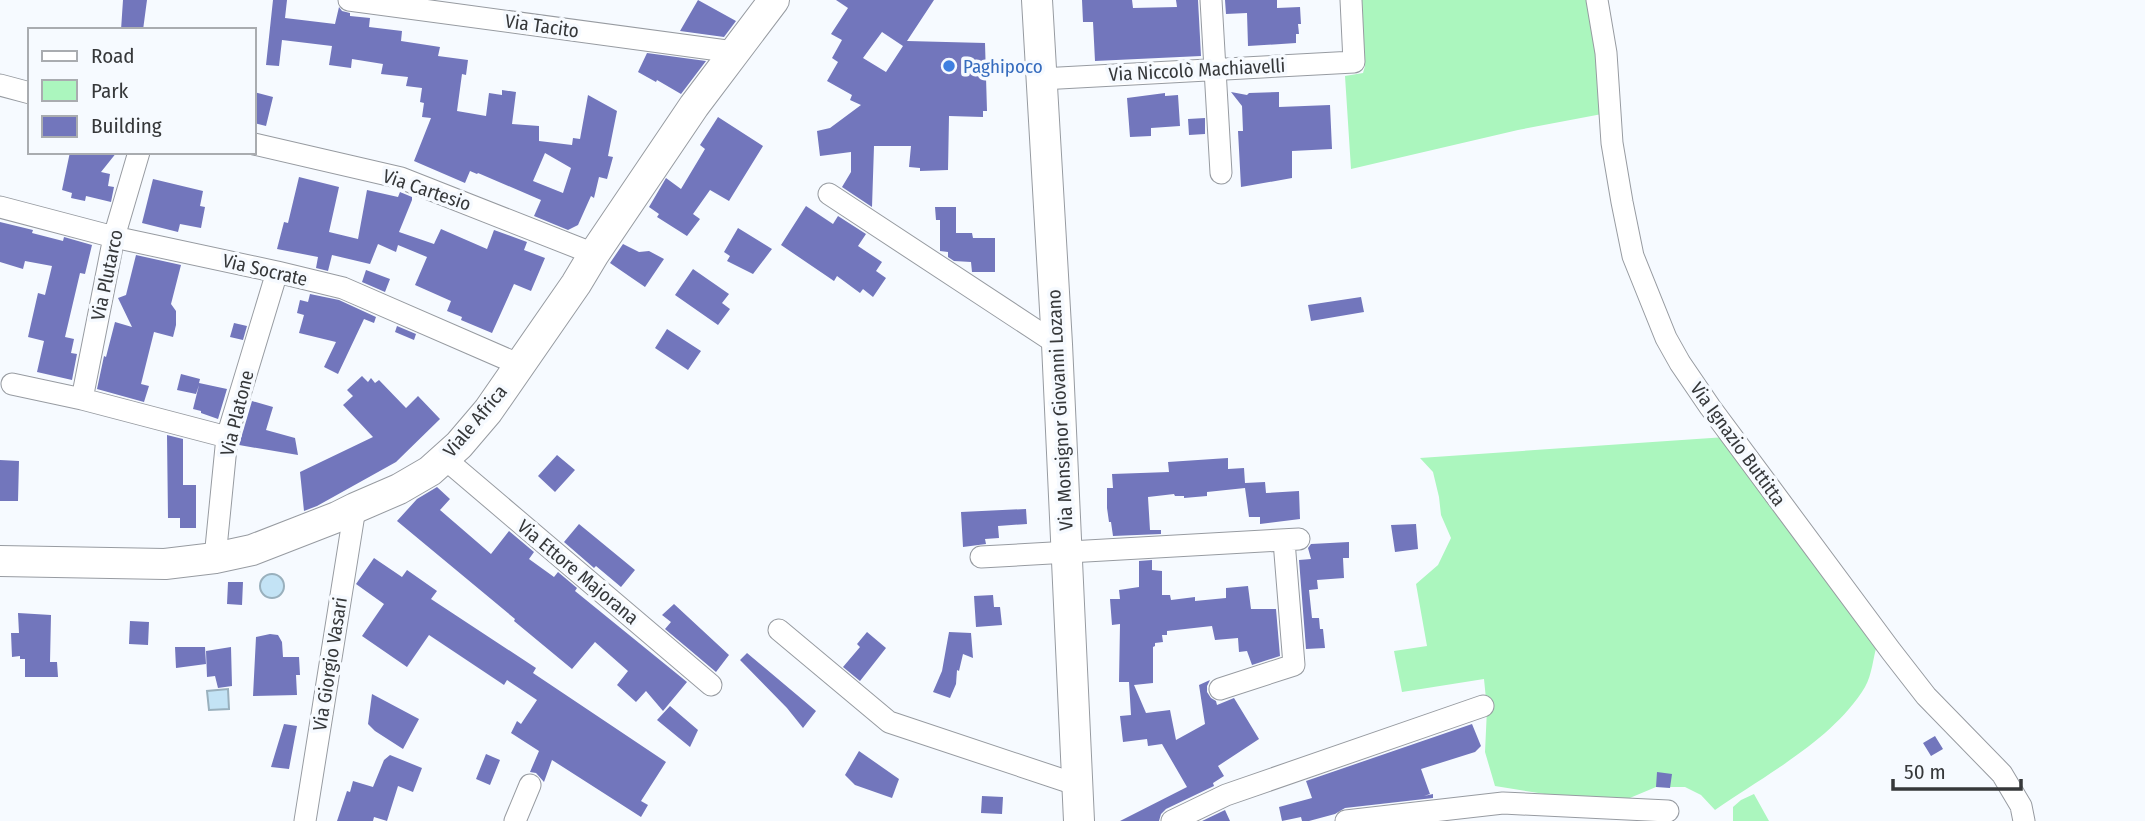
<svg xmlns="http://www.w3.org/2000/svg" width="2145" height="821" font-family="'Fira Sans Condensed',sans-serif">
<style>
.green{fill:#abf6be}
.water{fill:#c3e3f5;stroke:#99b0bd;stroke-width:2}
.building{fill:#7276bc;fill-rule:evenodd}
.lines{fill:none;stroke-linecap:round;stroke-linejoin:round}
.minor-casing{stroke:#979ba1;stroke-width:23}
.secondary-casing{stroke:#979ba1;stroke-width:32}
.minor{stroke:#fff;stroke-width:21}
.secondary{stroke:#fff;stroke-width:30}
.shop-dot{fill:#3f7fe0;stroke:#f6faff;stroke-width:2.5}
.labels{text-anchor:middle;dominant-baseline:central;stroke-width:7;stroke-linejoin:round;paint-order:stroke}
.street-label{font-size:19px;fill:#36383a;stroke:#f6faff}
.shop-label{font-size:19px;fill:#366cbe;stroke:#f6faff;text-anchor:start}
</style>
<rect width="100%" height="100%" fill="#f6faff"/>
<path class="green" d="M1362,0H1589L1596,35L1602,114L1518,130L1351,169L1345,76L1363,73L1365,66Z
M1726,437L1877,645C1873,658 1872,675 1865,687C1833,740 1765,775 1715,810L1701,795L1685,787H1656L1625,800L1551,795L1495,786L1485,752L1487,709L1484,679L1402,692L1394,651L1427,646L1416,584L1438,565L1451,538L1441,515L1439,497L1433,472L1420,458Z
M1754,794L1769,821H1733V807L1741,800Z"/>
<path class="water" d="M260 586a12 12 0 1 1 24 0a12 12 0 1 1-24 0Z
M228,689L229,709L209,710L207,691Z"/>
<path class="building" d="M123,0H147L143,30H121Z
M273,0H287L285,18L335,24L339,7L342,11L350,13V16L370,18L369,27L402,31L401,41L440,47L438,56L468,60L466,75L462,74L457,111L486,116L489,93L502,95V90L516,92L512,124L539,126V141L572,145L573,138L580,139L588,95L617,111L608,156L613,157L607,179L599,177L594,198L591,196L578,225L568,230L534,216L541,200L478,173L477,174L470,171L465,183L414,161L431,118L422,117L424,103L420,102L422,88L406,86L408,77L381,74L383,64L352,59L351,68L329,65L332,46L282,40L279,66L266,65ZM545,153L571,168L563,193L533,181Z
M698,0L736,21L724,37L680,31Z
M836,0H934L907,41L985,43L987,111H983V117L949,116L948,170L920,171V168L909,167L911,146H874L872,207L842,187L851,172V152L820,156L817,131L830,128L861,105L850,100L852,95L827,81L838,62L832,58L842,40L831,34L848,8ZM882,32L903,46L886,72L863,58Z
M1082,0H1132L1133,8L1177,7L1176,0H1198L1201,56L1095,61L1093,22H1083Z
M1225,0H1277V8L1300,7L1301,24H1298L1299,34H1296V43L1248,46L1247,13L1226,14Z
M647,53L706,61L681,94L657,80L656,82L638,72Z
M254,92L273,97L266,126L254,123Z
M1231,92L1247,95L1249,93L1279,92V107L1330,105L1332,149L1292,151V178L1241,187L1238,131H1243L1242,106Z
M1165,93V96L1178,95L1180,126L1151,128V136L1130,137L1127,98Z
M718,117L763,146L729,201L710,190L693,214L700,219L687,236L657,217L659,214L649,207L666,178L681,189L705,149L700,145Z
M1205,118V134L1189,135L1188,119Z
M70,152H117L101,172L110,174L108,186L114,187L111,202L86,196L85,201L71,198L72,193L62,190Z
M299,177L339,187L329,232L358,239L367,190L398,197L400,192L412,197V200L399,232L434,244L441,229L487,249L494,230L527,242L524,250L545,258L531,291L514,284L492,333L461,320L462,317L447,311L451,301L415,285L427,257L398,245L396,252L378,244L370,264L332,255L328,271L316,268L318,257L277,249L284,222L288,223Z
M153,179L203,191L200,206L205,207L201,228L180,224L178,232L142,223Z
M806,206L833,224L838,216L866,234L858,246L882,262L876,271L886,278L873,297L863,289L860,293L837,276L834,281L781,245Z
M935,207H956V233H972L973,238H995V272H972L971,262L954,261L948,257V252L940,251V220H936Z
M0,222L33,230L32,233L63,241L64,237L92,245L85,274L80,273L65,337L74,339L71,353L77,354L72,380L37,372L44,341L28,337L38,293L45,295L52,266L25,261L23,269L0,262Z
M738,228L772,249L753,274L727,261L730,256L724,252Z
M623,244L639,252L649,251L664,259L645,287L610,263Z
M136,255L181,265L171,304L176,311V325L173,337L154,332L141,384L149,386L144,402L97,389L104,356L106,357L115,322L132,327L118,298L126,295Z
M693,269L729,294L722,303L730,309L718,325L675,295Z
M366,270L390,279L385,292L362,282Z
M310,294L339,300L376,317L374,323L364,319L338,374L324,367L336,342L299,333L304,315L297,313L300,300L308,302Z
M1361,297L1364,312L1311,321L1308,305Z
M234,323L247,326L243,340L230,337Z
M397,326L416,334L414,340L395,332Z
M667,329L701,351L688,370L655,348Z
M181,374L200,379L199,383L227,389L218,419L201,413V411L193,409L199,385L196,394L177,390Z
M362,376L368,382L371,378L375,383L379,380L406,408L418,396L440,419L396,462L317,506L304,511L300,472L373,437L343,405L353,396L347,390Z
M252,401L273,407L266,430L295,438L298,455L239,445Z
M167,435L183,439V485H196V528H180V518H168Z
M557,455L575,470L555,492L538,476Z
M1228,458V469L1244,468L1245,483L1265,482L1266,493L1299,491L1300,519L1260,524V517H1249L1245,488L1207,492V496L1184,498V496H1175L1174,494L1148,497L1150,530H1161V534L1113,536L1111,522H1109L1107,508V488H1113L1112,474L1169,472L1168,462Z
M0,460L19,461L18,501H0Z
M437,487L450,499L440,510L491,554L509,531L534,552L529,559L554,577L558,572L577,588L575,591L687,682L663,711L646,691L636,702L617,685L628,671L595,642L572,669L514,621L515,619L397,521L417,499Z
M1026,509L1027,524L998,526L999,538L985,539L986,544L963,547L961,512Z
M579,524L635,570L621,587L596,566L594,568L564,542Z
M1416,524L1418,549L1395,552L1391,525Z
M1349,542V558H1343L1344,578L1317,580L1318,589L1309,590L1312,618H1319L1320,629H1323L1325,648L1306,649L1299,560L1311,559L1308,548L1311,544Z
M374,558L402,577L407,570L437,591L431,599L536,668L533,673L666,762L641,801L648,805L641,817L552,760L544,782L536,773L530,772L539,751L511,733L517,721L521,724L537,700L507,680L504,685L429,635L407,667L362,636L384,604L356,584Z
M1152,560V570L1162,571V595H1170L1171,600L1195,597V601L1226,598V588L1248,586L1251,609H1276L1280,656L1252,665L1247,651L1239,652L1238,638L1215,640L1212,626L1167,631V635H1162L1163,642L1155,643V646L1153,647V683L1134,685L1146,713L1170,710L1176,740L1205,724L1199,685L1210,680L1207,686V692L1211,698L1216,701L1217,705L1234,698L1259,739L1218,766L1224,776L1213,783L1214,786L1166,809L1161,814L1159,821H1120L1187,787L1162,744L1148,746L1147,739L1123,742L1120,716L1131,715L1129,682H1119L1120,624L1112,625L1110,599H1120L1119,590L1139,587V561Z
M228,582H243L242,605L227,604Z
M993,595L994,607H1000L1002,625L976,627L974,596Z
M674,604L729,655L716,672L665,629L671,622L662,615Z
M18,613L51,615L50,662H57L58,677H25V659H20V656L12,657L11,633H19Z
M130,621L149,622L148,645L129,644Z
M867,632L886,648L860,681L843,667L860,647L857,644Z
M949,632L971,633L973,658L963,654L959,671L957,670L956,684L950,698L933,692L942,671Z
M270,634L278,635L282,642L283,657H299L300,675H296L297,695L253,696L256,637Z
M175,647H205L206,664L176,668Z
M231,647L232,686L218,688L215,676L207,677L206,651Z
M747,653L816,711L803,728L787,708L740,660Z
M372,694L419,719L403,749L375,731L368,724Z
M670,706L698,730L690,747L657,720Z
M284,724L297,726L289,769L271,767Z
M1472,724L1481,746L1475,752L1421,769L1430,794L1424,796L1433,794V798L1345,808L1335,814L1309,821H1302L1301,817L1282,821L1279,807L1312,798L1306,781Z
M1935,736L1943,749L1931,756L1923,743Z
M859,751L899,779L892,798L855,785L845,775Z
M486,754L500,760L490,785L476,779Z
M390,755L422,768L413,792L398,786L387,821L374,817L373,821H337L347,791L350,792L353,781L373,787L384,760Z
M1657,772L1672,774L1670,788L1656,787Z
M982,796L1003,797L1002,814L981,813Z
M1225,810L1230,821H1202Z"/>
<g class="lines">
<g class="minor-casing">
<path id="minor" d="M349,0L734,52
M1211,0L1221,173
M1597,0L1606,53L1612,143L1622,202L1633,256L1666,338L1680,363L1710,407L1891,651L1926,696L2002,774L2021,806L2024,821
M1041,79L1354,62L1351,0
M0,85L30,93
M254,144L401,178L594,254
M829,194L1057,344
M0,207L114,237L277,272L343,288L520,365
M12,384L82,399L227,437
M82,399L114,237L139,152
M444,458L711,685
M981,557L1299,539
M215,558L227,437L277,272
M779,630L889,722L1078,785
M1220,689L1294,665L1284,541
M305,821L355,508
M515,821L530,785
M1172,821L1226,795L1483,706
M1346,821L1503,803L1668,811"/>
</g>
<g class="secondary-casing">
<path id="secondary" d="M1037,0L1057,344L1079,821
M0,561L165,564L215,558L252,550L337,517L355,508L399,489L430,471L459,445L488,411L576,284L594,254L694,106L774,0"/>
</g>
<use href="#minor" class="minor"/>
<use href="#secondary" class="secondary"/>
</g>
<circle class="shop-dot" cx="949" cy="66" r="7"/>
<g class="labels">
<g class="street-label">
<text transform="translate(542 26) rotate(8)">Via Tacito</text>
<text transform="translate(1197 70) rotate(-3)">Via Niccolò Machiavelli</text>
<text transform="translate(427 190) rotate(19)">Via Cartesio</text>
<text transform="translate(265 270) rotate(13)">Via Socrate</text>
<text transform="translate(107 275) rotate(-78)">Via Plutarco</text>
<text transform="translate(1060 410) rotate(-93)">Via Monsignor Giovanni Lozano</text>
<text transform="translate(237 413) rotate(-76)">Via Platone</text>
<text transform="translate(475 421) rotate(-50)">Viale Africa</text>
<text transform="translate(1738 444) rotate(54)">Via Ignazio Buttitta</text>
<text transform="translate(578 572) rotate(40)">Via Ettore Majorana</text>
<text transform="translate(330 664) rotate(-81)">Via Giorgio Vasari</text>
</g>
<g class="shop-label">
<text x="963" y="66">Paghipoco</text>
</g>
</g>
<rect x="28" y="28" width="228" height="126" fill="#f6faff" stroke="#a9acb0" stroke-width="2"/>
<rect x="42" y="51" width="35" height="10" fill="#ffffff" stroke="#a9acb0" stroke-width="2"/>
<text x="91" y="63" font-size="21" fill="#36383a">Road</text>
<rect x="42" y="80" width="35" height="21" fill="#abf6be" stroke="#a9acb0" stroke-width="2"/>
<text x="91" y="98" font-size="21" fill="#36383a">Park</text>
<rect x="42" y="116" width="35" height="21" fill="#7276bc" stroke="#a9acb0" stroke-width="2"/>
<text x="91" y="133" font-size="21" fill="#36383a">Building</text>
<path d="M1893 779v10h128v-10" fill="none" stroke="#36383a" stroke-width="3.5"/>
<text x="1904" y="779" font-size="21" fill="#36383a" stroke="#f6faff" stroke-width="5" paint-order="stroke">50 m</text>
</svg>
